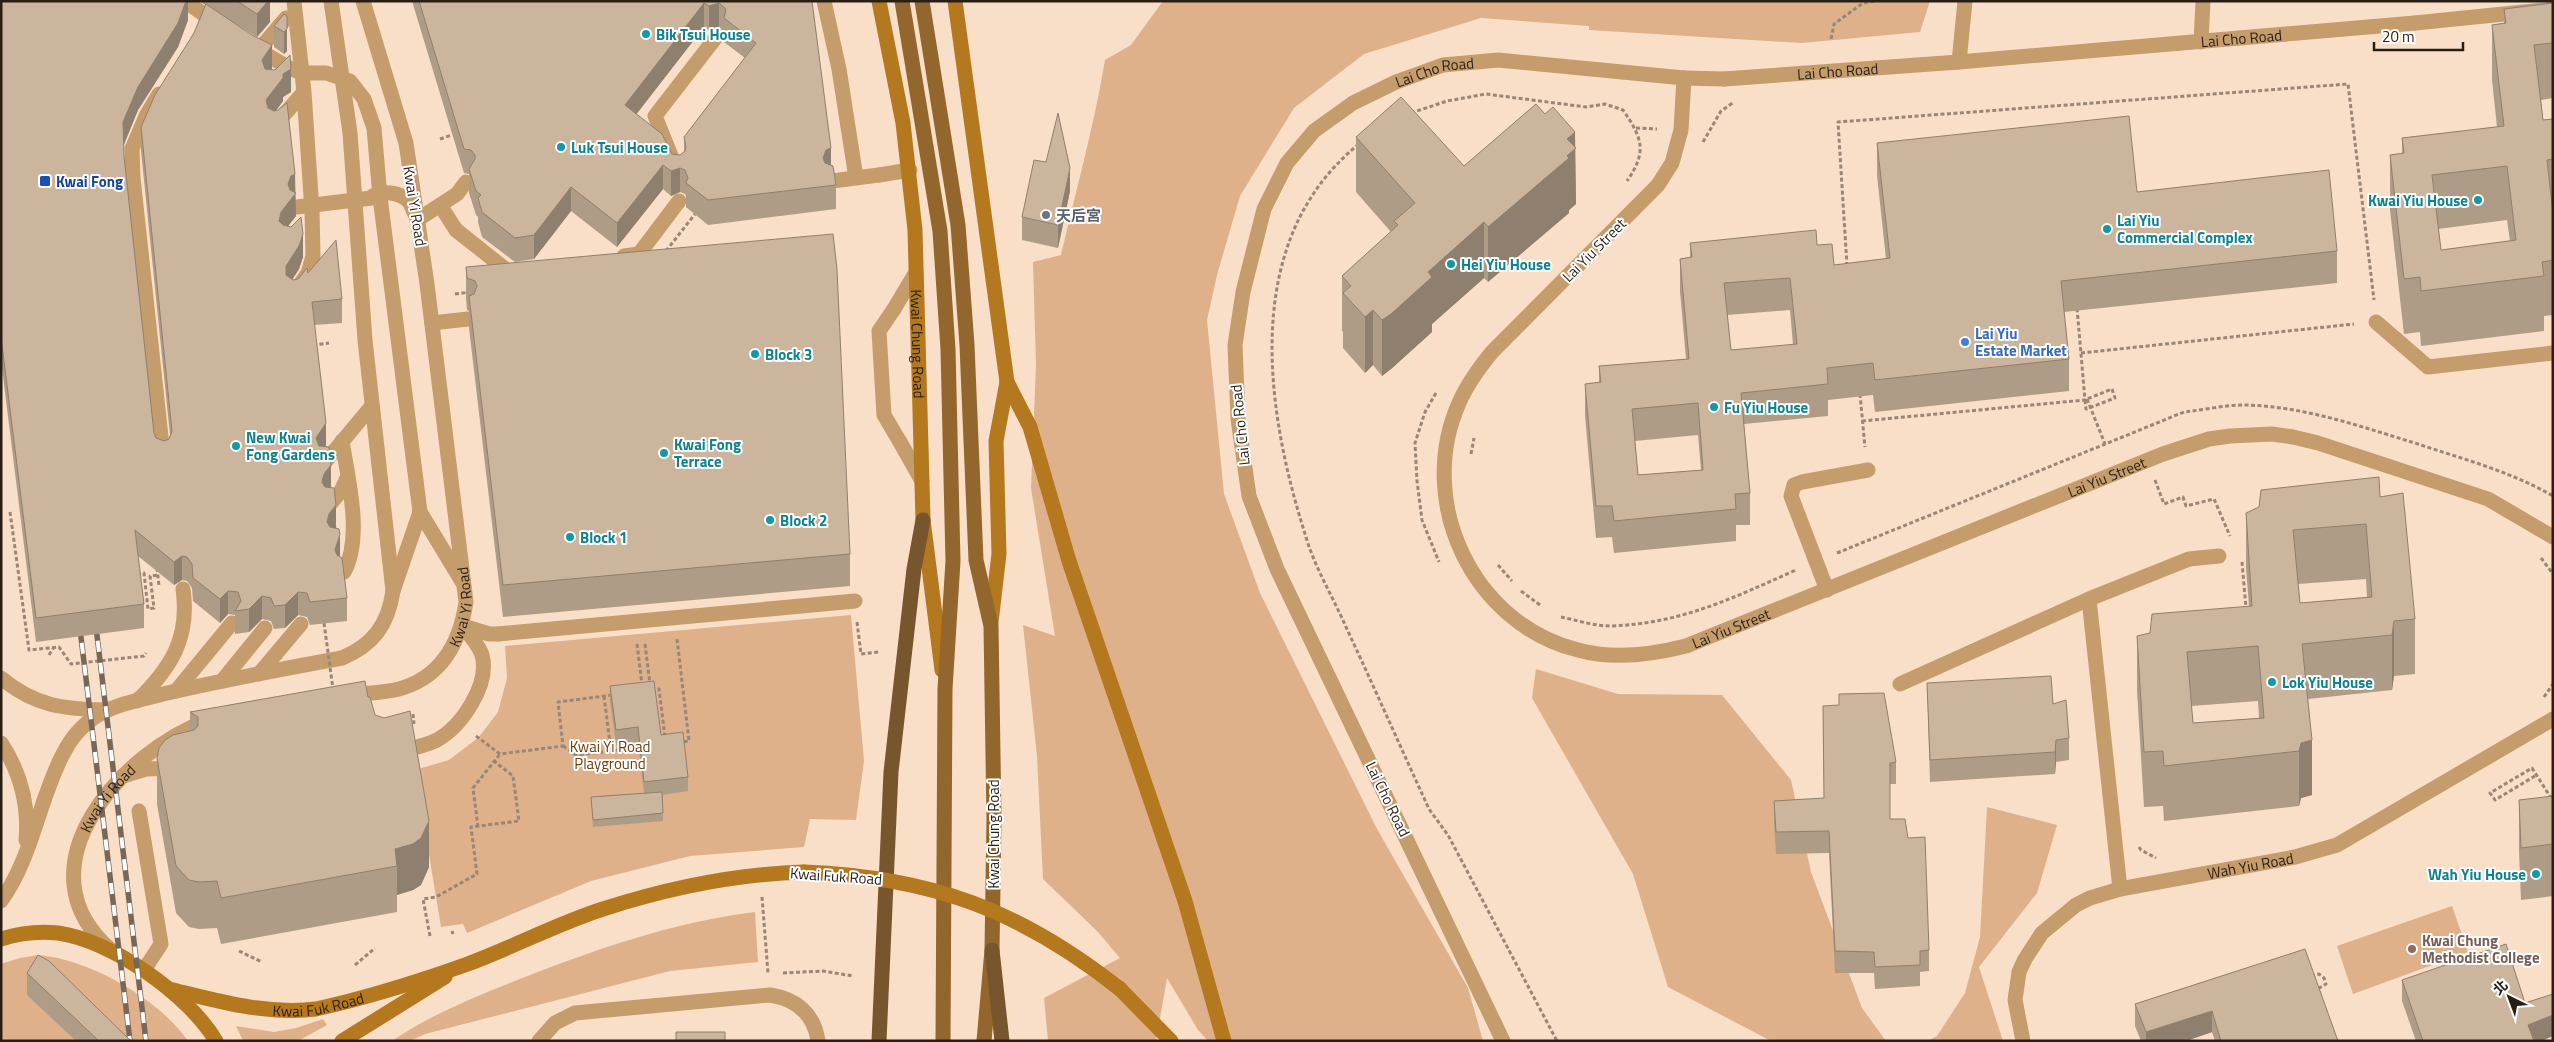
<svg xmlns="http://www.w3.org/2000/svg" width="2554" height="1042" font-family="'Titillium Web','Noto Sans TC',sans-serif">
<style>
.green{fill:#dfb18a}
.lines{fill:none;stroke-linecap:round;stroke-linejoin:round}
.path{stroke:#998677;stroke-width:3;stroke-dasharray:4 2.5;stroke-linecap:butt}
.service{stroke:#c59c6b;stroke-width:15}
.pedestrian{stroke:#c59c6b;stroke-width:15}
.minor{stroke:#c59c6b;stroke-width:15}
.tertiary{stroke:#c59c6b;stroke-width:15}
.secondary{stroke:#b4781f;stroke-width:15}
.primary{stroke:#92662d;stroke-width:15}
.motorway{stroke:#78562d;stroke-width:15}
.rail-casing{stroke:#776759;stroke-width:5.5}
.rail{stroke:#fff;stroke-width:4;stroke-dasharray:11;stroke-linecap:butt}
.path-bridge{stroke:#998677;stroke-width:3;stroke-dasharray:4 2.5;stroke-linecap:butt}
.service-bridge{stroke:#c59c6b;stroke-width:15}
.minor-bridge{stroke:#c59c6b;stroke-width:15}
.secondary-bridge{stroke:#b4781f;stroke-width:15}
.wall{fill:#af9c87;fill-rule:evenodd}
.shaded-wall{fill:#8f7f6e}
.building{fill:#ccb59d;stroke:#8f7f6e;fill-rule:evenodd}
.culture-dot{fill:#0f9aa8;stroke:#fff;stroke-width:2}
.transit-dot{fill:#1a4fb4;stroke:#fff;stroke-width:2}
.worship-dot{fill:#6b7280;stroke:#fff;stroke-width:2}
.shop-dot{fill:#3f7fe0;stroke:#fff;stroke-width:2}
.education-dot{fill:#8d6e63;stroke:#fff;stroke-width:2}
.labels{text-anchor:middle;dominant-baseline:central;stroke-width:4;stroke-linejoin:round;paint-order:stroke}
.culture-label{font-size:15px;font-weight:bold;fill:#0d838f;stroke:#fff;text-anchor:start}
.street-label{font-size:15px;fill:#281e16;stroke:#fff}
.transit-label{font-size:15px;font-weight:bold;fill:#164399;stroke:#fff;text-anchor:start}
.worship-label{font-size:15px;font-weight:bold;fill:#5b616d;stroke:#fff;text-anchor:start}
.shop-label{font-size:15px;font-weight:bold;fill:#366cbe;stroke:#fff;text-anchor:start}
.park-label{font-size:15px;fill:#6f3f0b;stroke:#fff}
.education-label{font-size:15px;font-weight:bold;fill:#785e54;stroke:#fff;text-anchor:start}
</style>
<rect width="100%" height="100%" fill="#f9dec8"/>
<path class="green" d="M1163,1H1930L1920,32L1802,43L1589,30V26L1481,18L1364,54L1294,108L1240,196L1217,275L1207,320L1224,494L1260,593L1377,829L1468,988L1483,1041H1208L1198,1030L1167,978L1156,1041H1048L1044,998L1120,958L1097,931L1043,879L1037,756L1023,625L1055,636L1031,488L1036,365L1033,262L1061,255C1076,190 1094,126 1105,60L1131,45Z
M851,615L864,761L856,820L810,819L804,847L690,856L591,881L467,933L463,924L441,927L415,770L449,760L479,737L498,712L507,678L505,646Z
M1536,669L1618,694L1722,695L1791,780L1811,872L1862,1008L1886,1041H1771L1668,987L1633,874L1532,698Z
M1987,807L2057,825L2037,893L1979,967L2003,1041H1928L1937,1036L1965,993L1980,937Z
M2452,906L2468,952L2353,994L2337,946Z
M755,912L758,962L670,971L425,1034L410,1041H392C433,1013 479,995 525,977C600,948 674,922 755,912Z
M38,955C89,959 158,998 188,1041H1V964L20,958Z
M323,1019L327,1025L298,1041H243L236,1026L274,1032L296,1028Z"/>
<g class="lines">
<path class="path" d="M1831,39L1834,24L1863,3L1876,1
M1411,113L1447,101L1486,94L1586,107L1605,104L1623,110C1643,139 1647,152 1627,181
M1636,128L1657,129
M440,139L452,135
M1703,142L1721,111L1734,102
M1359,144C1240,240 1265,409 1306,537C1315,568 1333,597 1346,627C1374,687 1401,748 1429,809L1448,835L1557,1041
M1847,266L1838,122L2348,84L2374,300
M455,294L470,292
M313,345L329,343
M2081,353L2354,324
M1436,393L1425,412L1415,443L1417,481L1422,520L1439,562
M1860,394L1865,447
M2085,400L2086,409L2115,398L2112,389L2087,399
M1862,421L2085,400L2077,308
M1471,454L1474,438
M2155,480L2164,504L2183,497L2186,506L2214,499L2230,536
M10,512L29,650L59,647L71,664L144,656L146,653
M1837,553L2184,412C2203,410 2225,405 2244,405C2304,406 2362,427 2418,444C2463,459 2512,472 2553,496
M2541,558L2553,574
M2242,562L2246,608
M1498,565L1512,581
M157,568L159,586
M137,574L144,573L148,609L154,608L150,576L158,575
M1521,591L1540,605
M1561,617C1576,620 1594,626 1610,626C1680,624 1733,598 1796,570
M857,622L861,654L879,652
M677,639L689,741L681,742
M637,644L642,685
M645,644L650,684
M49,655L54,647
M651,690L659,689L665,737
M604,696L611,751L642,747
M2544,697L2553,684
M413,714L414,724
M476,736L500,754L563,746L558,702L613,695
M563,746L576,755L611,751
M2535,776L2495,800L2490,793L2532,768L2553,801
M478,827L473,788L500,754
M2139,847L2141,850L2156,858
M762,897L768,973
M452,931L453,934
M430,936L423,899L436,897L477,874L471,827L519,821L513,776L494,761
M239,951L262,962
M355,965L375,948
M783,973L823,971L853,976
M2311,976L2319,974L2324,978L2326,984L2316,990"/>
<path class="service" d="M294,1L304,92L312,211L313,256L308,273L297,289
M2201,42L2203,1
M258,51L286,18
M1959,62L1965,1
M275,125L304,92
M879,175L910,170
M440,205L456,230
M417,220L457,194L466,182
M894,309L916,272
M2376,322L2428,367L2553,353
M432,323L468,319
M342,441C348,479 363,537 344,572
M900,442L922,481
M325,462L371,407
M331,503L341,491L348,476
M420,512L463,583
M1827,590L1791,496L1794,485L1802,482L1868,470
M393,591L420,512
M2089,599L2120,889
M463,626L489,634H498
M259,674L301,624
M222,681L265,628
M1900,684L2089,599L2189,559L2219,556
M176,691L232,623
M137,701C171,668 190,638 183,589
M397,752C410,749 425,746 437,740C462,726 490,684 482,655C479,645 468,634 463,626
M123,776L146,769L176,768
M139,811L161,944L144,970
M539,1041L555,1023L575,1013L770,995C796,999 814,1013 818,1041"/>
<path class="pedestrian" d="M824,1L839,69L856,178
M672,158L655,116L717,36
M832,181L879,175
M456,230L509,272L517,270
M624,256L639,254L679,201
M894,309L879,331L884,415L900,442
M498,634L855,601"/>
<path class="minor" d="M2415,23L2553,9
M1684,78L1724,79"/>
<g class="tertiary">
<path d="M370,198C380,189 402,192 410,203C412,206 413,211 415,214"/>
<path d="M1,678C35,706 63,709 105,710"/>
<path id="s1" d="M349,695C365,693 384,693 399,689C442,677 460,643 466,602L427,284L406,143L363,1"/>
<path d="M1,743C21,773 29,804 26,840"/>
<path d="M1,901C33,856 38,802 63,754C70,740 81,726 95,717C114,704 141,700 163,694C222,680 282,669 342,658C373,645 388,625 393,591L365,340L350,133L331,1"/>
<path id="s2" d="M112,951C15,869 122,751 209,720"/>
<path id="s3" d="M1503,1041L1277,569L1249,496L1238,419L1235,345L1243,292L1264,209L1287,163L1314,131L1353,103L1396,82L1443,65L1498,60L1684,78L1681,130L1672,163L1658,185L1492,352C1479,368 1467,384 1459,403C1415,502 1473,624 1578,650C1614,660 1651,655 1686,646L2163,454L2209,439L2230,436L2272,434L2293,437L2318,443L2488,499L2553,537"/>
<path id="s4" d="M2023,1041L2015,1000L2019,972L2025,959L2042,933L2076,905L2090,898L2120,889L2295,857L2337,845L2553,719"/>
</g>
<g class="secondary">
<path id="s5" d="M879,1L903,123L915,230L923,520L942,670"/>
<path d="M955,1L1007,382L996,441L999,554L991,622"/>
<path d="M1007,382L1030,427L1069,561L1185,901L1224,1041"/>
<path d="M1,939C20,933 38,931 58,933C111,940 189,995 216,1041"/>
<path id="s6" d="M169,989C218,1001 265,1015 316,1009C366,998 417,982 465,965C512,948 556,924 603,909C668,888 735,874 804,872"/>
<path d="M1120,989L1171,1041"/>
<path d="M342,1041L445,977"/>
</g>
<path class="primary" d="M902,1L940,231L948,349L953,561L945,689L943,1041
M922,1L958,225L967,345L976,560L991,626L994,819L992,950L984,1041"/>
<path class="motorway" d="M992,950L1002,1041
M879,1041L891,772L914,569L923,520"/>
<g class="rail-casing">
<path id="rail" d="M95,619L146,1041
M79,621L130,1041"/>
</g>
<use href="#rail" class="rail"/>
<path class="path-bridge" d="M666,251L695,214
M2087,399L2105,444
M324,623L333,689"/>
<path class="service-bridge" d="M185,1L219,25
M255,48L291,69L304,73H326L350,81L364,99L374,128L380,197L420,512
M159,94L147,114L132,149L133,178L163,455
M297,207L380,197"/>
<path class="minor-bridge" id="s7" d="M1724,79L1959,62L2415,23"/>
<path class="secondary-bridge" d="M804,872C931,877 1020,910 1120,989"/>
</g>
<path class="wall" d="M1,1H188V20L178,47L138,110L124,145V156L154,433L156,438L164,441L169,439L170,435L141,151V127L194,33L205,5L199,1H270V22L257,37L234,23L272,69L271,70L291,92L283,97V101L276,111L295,192L296,216L288,226L303,257L299,269L292,280L298,279L308,273L342,299V323L314,325L326,447L340,556L347,598V621L310,625L307,617L298,615L285,628L274,629L271,621L262,619L249,632L235,634V615L228,614L220,623L193,601L192,588L187,581L182,580L174,585L138,556L144,604V628L36,642L1,360Z
M412,1H812L831,165L836,185V209L708,225L686,207V196L685,194L680,192L671,196L663,189L617,247L571,211L534,259L515,262L482,237L478,222V217L476,215L469,193V174L464,173ZM704,27L709,31L719,27L724,32V42L745,58L684,137V152L680,155L672,154L636,114Z
M2553,3V98L2541,100L2543,120L2553,119V315L2544,316V331L2421,346L2420,332L2404,334L2390,210V155L2402,153V138L2497,127L2492,80V25L2504,23V9ZM2507,220L2510,241L2441,250L2438,229Z
M287,16V51L284,54L274,47V26Z
M1545,114L1575,148L1576,204L1569,210V213L1488,282L1484,278L1432,324V332L1391,369L1382,376L1373,365L1365,373L1343,348V332L1342,331V276L1391,232L1356,192V137L1464,166Z
M1877,143L2137,192L2337,251V283L2064,312L2069,359V391L1875,412L1873,395L1828,400V416L1744,424L1750,493V525H1736V541L1614,553L1612,537L1596,538L1585,416V384L1599,383V366L1686,359L1680,291V259L1690,257V243L1817,245L1834,265L1886,259L1877,175ZM1790,310L1793,345L1731,350L1727,315ZM1698,435L1701,470L1638,475L1635,441Z
M1070,191L1058,248L1022,240V217Z
M466,267L850,554V586L503,617L469,328V311L467,310L466,299Z
M2380,497L2415,619V674L2394,676L2392,690L2308,699L2312,795L2301,798L2299,806L2164,821L2163,806L2144,807L2137,691V636L2150,633L2249,606L2246,568V513ZM2366,579L2367,597L2300,603L2298,584ZM2258,701L2259,718L2193,723L2191,706Z
M1927,683L2053,704L2069,738V760L2056,762L2055,774L1930,782Z
M610,686L661,735L688,777V791L662,795L663,821L593,827L591,797L644,793L638,742L616,745L610,701Z
M368,697L375,715L429,867L421,885L413,890L397,895V912L221,944L217,928L199,929L189,927L176,913L157,804V758L190,731V712Z
M1823,706L1896,762V784H1890V819L1929,950V971L1920,972V986L1875,989L1874,973H1835L1829,853L1776,854L1774,822V801L1824,798Z
M2553,796V896L2521,900L2519,852V800Z
M2305,949L2338,1041H2215L2212,1032L2186,1041H2141L2135,1026V1004Z
M27,973L131,1041H76L27,995Z
M2402,980L2525,1003L2553,994V1036L2541,1041H2416L2402,1001Z"/>
<path class="shaded-wall" d="M186,1H188V20L178,47L138,110L123,146V122L138,87Z
M268,1H270V22L257,37V14Z
M704,3V27L625,129V105Z
M719,3V27L709,31V6Z
M287,29V51L284,54V32Z
M272,45V69L262,83V60Z
M291,69V92L283,97V101L266,124V100L283,74Z
M1575,132L1576,204L1569,210V213L1488,282V227L1567,139Z
M831,148V172L823,182V158L826,150Z
M663,165V189L617,247V223Z
M680,168V192L671,196V171Z
M1070,168V191L1058,248V225Z
M295,174L296,216L281,235L279,221L281,212L288,184L291,176Z
M571,187V211L534,259V235Z
M1484,222V278L1432,324V332L1391,369L1382,376V320L1428,272Z
M303,234V257L299,269L286,289V266Z
M1373,310V365L1365,373V317Z
M326,423V446L316,461V438Z
M331,465V488L324,497L322,482L324,474Z
M336,505V528L329,537L327,522L329,514Z
M340,534V558L335,573V550Z
M182,556V580L174,585V562Z
M228,591V614L220,623V599Z
M298,592V615L285,628V605Z
M262,596V619L249,632V609Z
M2394,621V676L2392,690V635Z
M2056,740V762L2055,774V752Z
M2312,740V795L2301,798L2299,806V751L2301,743Z
M429,821V867L421,885L413,890L397,895V866L395,849Z
M2212,1011V1032L2186,1041H2146V1032Z
M2553,1015V1036L2541,1041H2528V1025Z"/>
<path class="building" d="M1,1H186L178,23L138,87L123,122L124,156L154,433L156,438L164,441L169,439L172,431L141,127L155,95L194,33L206,4L252,35L272,45L262,60L265,69L275,70L290,55L291,69L283,74V78L266,100L268,108L274,111L278,110L287,103L295,174L291,176L288,184L290,190L296,193L281,212L279,221L283,225L291,227L301,217L303,234L299,246L286,266V275L293,280L298,279L307,268L308,273L336,240L342,299L312,302L326,423L316,438L319,446L329,447L331,465L324,474L322,482L325,487L334,488L336,505L329,514L327,522L330,527L339,529L340,534L335,550L337,555L342,558L347,598L310,602L307,593L298,592L285,605L274,606L271,598L262,596L249,609L235,611L241,601L238,592L228,591L220,599L193,578L192,564L187,557L182,556L174,562L135,530L144,604L36,618L1,337Z
M237,1H268L257,14Z
M419,1H812L831,148L826,150L823,158L825,163L833,166L836,185L708,200L686,183L688,178L685,170L680,168L671,171L663,165L617,223L571,187L534,235L515,238L482,212L478,198L481,195L476,191L469,169L475,159V155L471,150L464,149ZM704,3L709,6L719,3L726,9L724,18L756,43L684,137L686,147L685,151L680,155L672,154L662,134L625,105Z
M2553,3V43L2534,45L2543,120L2553,119V159L2547,160L2553,213V260L2542,262L2544,276L2421,291L2420,277L2404,279L2390,155L2404,153L2402,138L2504,126L2492,25L2506,23L2504,9ZM2507,166L2516,240L2441,250L2432,175Z
M284,14L287,16V29L284,32L274,26Z
M1401,97L1464,166L1536,104L1545,114L1553,107L1575,132L1567,139L1576,148L1567,156L1569,158L1488,227L1484,222L1428,272L1432,277L1391,314L1382,320L1373,310L1365,317L1343,293L1351,286L1342,276L1398,225L1394,221L1415,203L1356,137Z
M1058,113L1070,168L1058,225L1022,217L1034,160L1046,162Z
M2129,116L2137,192L2329,170L2337,251L2061,281L2069,359L1875,380L1873,363L1827,368L1828,384L1741,393L1750,493L1735,494L1736,509L1614,521L1612,506H1596L1585,384L1601,382L1599,366L1689,359L1680,259L1692,257L1690,243L1816,230L1817,245L1832,244L1834,265L1890,258L1877,143ZM1790,278L1797,344L1731,350L1724,283ZM1698,403L1703,470L1638,475L1632,409Z
M833,234L837,269L850,554L503,585L469,296L474,294L477,286L475,281L467,278L466,267Z
M2379,477L2380,497L2403,493L2415,619L2394,621L2392,635L2302,644L2312,740L2301,743L2299,751L2164,766L2163,751L2144,752L2137,636L2150,633L2152,614L2252,606L2246,513L2259,507L2261,490ZM2366,524L2372,597L2300,603L2293,530ZM2258,646L2264,718L2193,723L2187,652Z
M2051,676L2053,704L2066,700L2069,738L2056,740L2055,752L1930,760L1927,683Z
M365,681L368,697H370L375,715L384,718L410,711L429,821L421,838L413,844L395,849L397,866L221,898L217,881L199,882L189,880L176,866L157,758L159,748L165,740L173,735L194,730L198,726V717L190,712Z
M654,681L661,735L683,732L688,777L644,782L638,727L616,730L610,686Z
M1884,693L1896,762L1890,763V819H1905L1908,838L1925,837L1929,950L1920,951V965L1875,967L1874,952L1835,951L1829,831L1776,832L1774,801L1824,798L1823,706L1839,705V694Z
M662,792L663,813L593,820L591,797Z
M2553,796V844L2521,848L2519,800Z
M2506,944L2525,1003L2553,994V1015L2528,1025L2534,1041H2423L2402,980Z
M2305,949L2338,1041H2221L2212,1011L2146,1032L2135,1004Z
M38,955L49,961L131,1041H99L27,973Z
M676,1032H725V1041H676Z"/>
<g class="culture-dot">
<circle cx="646" cy="34" r="5"/>
<circle cx="561" cy="147" r="5"/>
<circle cx="2478" cy="200" r="5"/>
<circle cx="2107" cy="229" r="5"/>
<circle cx="1451" cy="264" r="5"/>
<circle cx="755" cy="354" r="5"/>
<circle cx="1714" cy="407" r="5"/>
<circle cx="236" cy="446" r="5"/>
<circle cx="664" cy="453" r="5"/>
<circle cx="770" cy="520" r="5"/>
<circle cx="570" cy="537" r="5"/>
<circle cx="2272" cy="682" r="5"/>
<circle cx="2536" cy="874" r="5"/>
</g>
<rect class="transit-dot" x="39" y="175" width="12" height="12" rx="2.5"/>
<circle class="worship-dot" cx="1046" cy="215" r="5"/>
<circle class="shop-dot" cx="1965" cy="342" r="5"/>
<circle class="education-dot" cx="2412" cy="949" r="5"/>
<g class="labels">
<g class="culture-label">
<text x="656" y="34">Bik Tsui House</text>
<text x="571" y="147">Luk Tsui House</text>
<text x="2468" y="200" text-anchor="end">Kwai Yiu House</text>
<text x="2117" y="220">Lai Yiu<tspan x="2117" dy="17">Commercial Complex</tspan></text>
<text x="1461" y="264">Hei Yiu House</text>
<text x="765" y="354">Block 3</text>
<text x="1724" y="407">Fu Yiu House</text>
<text x="246" y="437">New Kwai<tspan x="246" dy="17">Fong Gardens</tspan></text>
<text x="674" y="444">Kwai Fong<tspan x="674" dy="17">Terrace</tspan></text>
<text x="780" y="520">Block 2</text>
<text x="580" y="537">Block 1</text>
<text x="2282" y="682">Lok Yiu House</text>
<text x="2526" y="874" text-anchor="end">Wah Yiu House</text>
</g>
<g class="street-label">
<text stroke="none"><textPath href="#s7" startOffset="519">Lai Cho Road</textPath></text>
<text stroke="none"><textPath href="#s7" startOffset="114">Lai Cho Road</textPath></text>
<text stroke="none"><textPath href="#s3" startOffset="1122">Lai Cho Road</textPath></text>
<text transform="translate(415 206) rotate(81)">Kwai Yi Road</text>
<text transform="translate(1594 250) rotate(-45)">Lai Yiu Street</text>
<text stroke="none"><textPath href="#s5" startOffset="346">Kwai Chung Road</textPath></text>
<text transform="translate(1240 425) rotate(-96)">Lai Cho Road</text>
<text stroke="none"><textPath href="#s3" startOffset="2656">Lai Yiu Street</textPath></text>
<text stroke="none"><textPath href="#s1" startOffset="162">Kwai Yi Road</textPath></text>
<text stroke="none"><textPath href="#s3" startOffset="2251">Lai Yiu Street</textPath></text>
<text stroke="none"><textPath href="#s2" startOffset="174">Kwai Yi Road</textPath></text>
<text transform="translate(1388 799) rotate(64)">Lai Cho Road</text>
<text transform="translate(993 834) rotate(-90)">Kwai Chung Road</text>
<text stroke="none"><textPath href="#s4" startOffset="339">Wah Yiu Road</textPath></text>
<text transform="translate(836 876) rotate(4)">Kwai Fuk Road</text>
<text stroke="none"><textPath href="#s6" startOffset="152">Kwai Fuk Road</textPath></text>
</g>
<g class="transit-label">
<text x="56" y="181">Kwai Fong</text>
</g>
<g class="worship-label">
<text x="1056" y="215">天后宮</text>
</g>
<g class="shop-label">
<text x="1975" y="333">Lai Yiu<tspan x="1975" dy="17">Estate Market</tspan></text>
</g>
<g class="park-label">
<text x="610" y="746">Kwai Yi Road<tspan x="610" dy="17">Playground</tspan></text>
</g>
<g class="education-label">
<text x="2422" y="940">Kwai Chung<tspan x="2422" dy="17">Methodist College</tspan></text>
</g>
</g>
<rect width="2554" height="1042" fill="none" stroke="#281e16" stroke-width="5"/>
<g transform="translate(2509 997) rotate(318)" stroke="#ffffff" stroke-width="4" paint-order="stroke">
<path d="M0-4L9 19L0 12L-9 19Z" fill="#281e16"/>
<text y="-8" font-size="14" font-weight="bold" text-anchor="middle" fill="#281e16">北</text>
</g>
<path d="M2374 42v8h89v-8" fill="none" stroke="#281e16" stroke-width="2.5"/>
<text x="2382" y="42" font-size="15" fill="#281e16" stroke="#ffffff" stroke-width="4" paint-order="stroke">20 m</text>
</svg>
